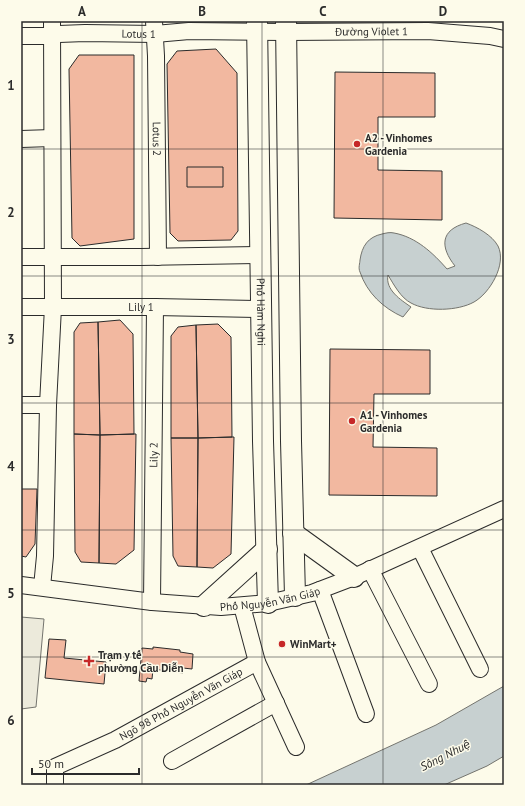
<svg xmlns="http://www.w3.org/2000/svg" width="525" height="806" font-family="'PT Sans',sans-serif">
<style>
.parking{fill:#eceadb;stroke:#74746e}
.water{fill:#c7d0d0;stroke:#74746e}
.building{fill:#f2b8a0;stroke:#2b2b2b}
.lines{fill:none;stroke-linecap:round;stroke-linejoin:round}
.minor-casing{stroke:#2b2b2b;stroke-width:18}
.major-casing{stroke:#2b2b2b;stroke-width:22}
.minor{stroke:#fdfbea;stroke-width:16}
.major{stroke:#fdfbea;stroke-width:20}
.grid{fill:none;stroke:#2b2b2b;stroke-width:1;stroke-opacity:0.55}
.poi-dot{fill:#c62828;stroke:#fdfbea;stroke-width:1.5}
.labels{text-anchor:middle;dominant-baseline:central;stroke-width:3;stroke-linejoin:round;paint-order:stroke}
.street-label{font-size:11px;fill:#2b2b2b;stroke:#fdfbea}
.poi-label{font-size:11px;font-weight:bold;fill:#2b2b2b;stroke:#fdfbea;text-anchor:start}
.water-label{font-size:12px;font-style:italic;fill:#2b2b2b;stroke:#fdfbea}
.neatline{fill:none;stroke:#2b2b2b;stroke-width:1.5}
.grid-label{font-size:13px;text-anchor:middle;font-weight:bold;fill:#2b2b2b}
</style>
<rect width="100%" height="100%" fill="#fdfbea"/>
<path class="parking" d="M21,617L44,619L36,707L21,709Z"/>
<path class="water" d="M466,223C477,227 492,235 498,246C507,264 490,293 474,302C458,311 427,312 411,303C401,298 394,285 388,275C385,290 401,300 411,307L403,317C383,308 367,293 360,272C358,268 360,263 360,260C362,246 368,237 382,234C386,233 390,232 394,233C416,237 433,253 447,269L455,266C440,247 440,230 466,223Z
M504,686V756L487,766L444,785H306L436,725Z"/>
<path class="building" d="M216,49L237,73L238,231L231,240L178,241L170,233L167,64L177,51Z
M79,55H134V239L80,246L72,238L69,69Z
M335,72L435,73V117H378V170L442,171V220L334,218Z
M187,167H223V187H187Z
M120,320L133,334L134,434L100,435L98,322Z
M98,322L100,435L74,434V332L80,323Z
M218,324L231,337L232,437L198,438L196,325Z
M196,325L198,438H171V336L178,327Z
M330,349L430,350V394H374L373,447L437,448V496L329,495Z
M74,434L100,435L99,563L81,562L75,552Z
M136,434L134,550L116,564L99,563L100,435Z
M234,437L231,554L213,568L197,567L198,438Z
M171,438H198L197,567L178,566L173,556Z
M21,489H37L35,544L26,557L21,556Z
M49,639L66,640L64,658L106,662L104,684L45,678Z
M153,647L180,650V652L193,654L192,669L183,668V673L153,669L152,679L147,678L146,682L139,681L142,648L153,649Z"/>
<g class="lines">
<g class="minor-casing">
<g id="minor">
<path id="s1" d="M154,21L156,56L158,257"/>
<path id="s2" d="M21,36H52L59,34L85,33L155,34L189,31L286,32L428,31L490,36L504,39"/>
<path d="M21,139L52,138"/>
<path d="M21,257H141L262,255"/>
<path id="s3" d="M21,307H155L261,309"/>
<path d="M21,405H48"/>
<path d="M420,548L480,669"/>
<path d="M370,569L429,684"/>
<path id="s4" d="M21,585L152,602L221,607L268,603L312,593L354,577L504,509"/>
<path d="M42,587L45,556L48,405L53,307L52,21"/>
<path d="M320,590L366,714"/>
<path id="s5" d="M152,602L155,307"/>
<path d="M242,606L257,662L296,747"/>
<path d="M172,761L276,703"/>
<path id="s6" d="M55,785V767L115,740L257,662"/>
</g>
</g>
<g class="major-casing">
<g id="major">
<path id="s7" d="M257,21L263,441L268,603"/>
<path d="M286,21L291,441L295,596"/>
<path d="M293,533L354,577"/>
<path d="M204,606L267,549"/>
</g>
</g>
<use href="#minor" class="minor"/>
<use href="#major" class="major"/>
</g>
<path class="grid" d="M142,21V785M262,21V785M383,21V785M21,149H504M21,276H504M21,403H504M21,530H504M21,657H504"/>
<g class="poi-dot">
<circle cx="357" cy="144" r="4"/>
<circle cx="352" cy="421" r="4"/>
<circle cx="282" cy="644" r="4"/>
<path d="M87 655h4v4h4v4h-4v4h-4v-4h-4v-4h4z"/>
</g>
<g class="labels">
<g class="street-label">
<text stroke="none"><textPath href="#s2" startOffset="351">Đường Violet 1</textPath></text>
<text stroke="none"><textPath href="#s2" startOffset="118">Lotus 1</textPath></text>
<text stroke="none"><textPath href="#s1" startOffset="118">Lotus 2</textPath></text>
<text stroke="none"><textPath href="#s3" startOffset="120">Lily 1</textPath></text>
<text stroke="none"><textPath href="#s7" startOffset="291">Phố Hàm Nghi</textPath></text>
<text stroke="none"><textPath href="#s5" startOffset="147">Lily 2</textPath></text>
<text stroke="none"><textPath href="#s4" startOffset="251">Phố Nguyễn Văn Giáp</textPath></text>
<text stroke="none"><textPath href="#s6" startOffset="159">Ngõ 98 Phố Nguyễn Văn Giáp</textPath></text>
</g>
<g class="poi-label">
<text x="365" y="138">A2 - Vinhomes<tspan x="365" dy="13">Gardenia</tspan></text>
<text x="360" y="415">A1 - Vinhomes<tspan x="360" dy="13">Gardenia</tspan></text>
<text x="290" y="644">WinMart+</text>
<text x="98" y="655">Trạm y tế<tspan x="98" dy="13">phường Cầu Diễn</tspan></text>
</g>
<g class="water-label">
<text transform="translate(445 755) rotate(-27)">Sông Nhuệ</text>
</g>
</g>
<rect width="525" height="806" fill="none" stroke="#fdfbea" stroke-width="44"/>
<path d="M32 768v6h107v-6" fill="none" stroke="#2b2b2b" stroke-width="2"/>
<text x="38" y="768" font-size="12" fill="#2b2b2b" stroke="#fdfbea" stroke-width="3" paint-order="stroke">50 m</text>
<rect x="22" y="22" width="481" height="762" class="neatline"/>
<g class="grid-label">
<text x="82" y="16">A</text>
<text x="202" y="16">B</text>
<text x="323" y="16">C</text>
<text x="443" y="16">D</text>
<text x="11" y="90">1</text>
<text x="11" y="217">2</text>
<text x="11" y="344">3</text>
<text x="11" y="471">4</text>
<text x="11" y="598">5</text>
<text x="11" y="725">6</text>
</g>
</svg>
